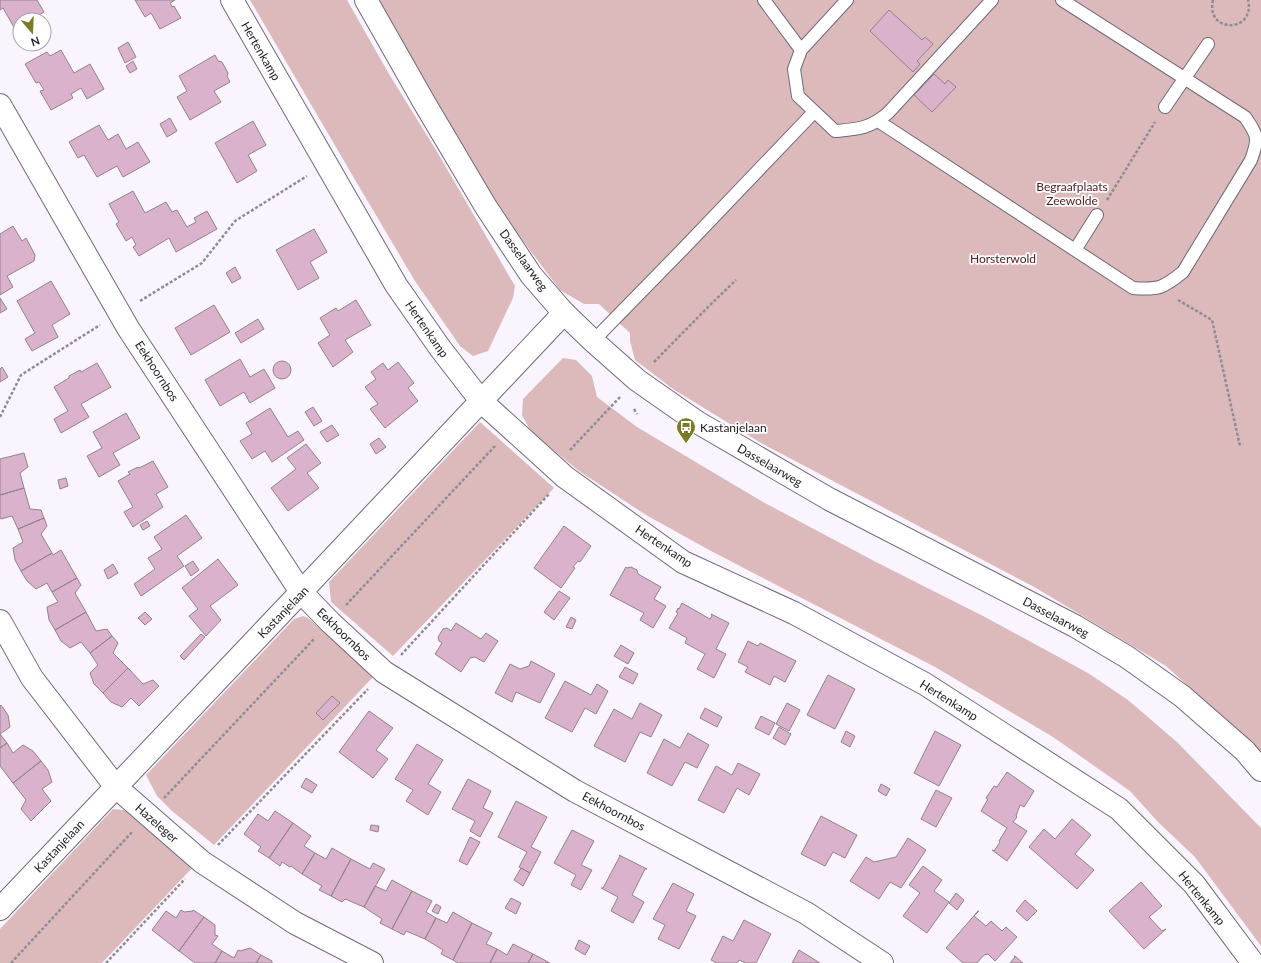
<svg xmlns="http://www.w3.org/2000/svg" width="1261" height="963" font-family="Lato,sans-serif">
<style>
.green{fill:#dcbabc}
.building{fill:#dbb2cb;stroke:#92828c}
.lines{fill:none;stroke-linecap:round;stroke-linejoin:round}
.service-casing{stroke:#716977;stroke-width:14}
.minor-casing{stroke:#716977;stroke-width:24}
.tertiary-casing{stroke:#716977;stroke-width:24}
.path{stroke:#8f8b93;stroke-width:2.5;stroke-dasharray:3 2;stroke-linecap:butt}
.service{stroke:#fff;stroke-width:12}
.minor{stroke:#fff;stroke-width:22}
.tertiary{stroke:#fff;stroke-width:22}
.labels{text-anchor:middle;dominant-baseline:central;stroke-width:3.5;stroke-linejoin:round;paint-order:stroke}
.street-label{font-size:12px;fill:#1d1a20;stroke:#fff}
.park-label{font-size:12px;fill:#531722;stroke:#fff}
.poi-label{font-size:12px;fill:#1d1a20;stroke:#fff;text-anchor:start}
</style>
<rect width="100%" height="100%" fill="#f9f4fe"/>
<path class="green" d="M250,0H347L389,74L436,150L515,286L513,298L488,351L473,356L460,346L415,281L354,178Z
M378,0H1261V752L1166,666L1036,588L761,443L673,389L635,360L630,341V333L599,304H584L560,290L504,216L457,139Z
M563,358L576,360L592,376L597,397L637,427L694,461L763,502L876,562L985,617L1088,673L1128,700L1177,742L1261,828V946L1195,857L1158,822L1130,791L1053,737L935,667L711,551L646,515L579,471L531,432L522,415L523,399Z
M480,422L554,488L393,656L331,602L329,582Z
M303,616L308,618L374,676L214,845L172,811L157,796L146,775L294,619Z
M113,809L124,810L143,823L194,866L102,963H0V929Z"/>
<path class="building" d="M0,0H37L44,12L34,18L35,20H20V26L15,29L3,8L0,10Z
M135,0H175L170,3L172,7L174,6L181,18L160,29L151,13L145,17Z
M889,10L922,40L925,37L933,44L917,61L920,64L913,72L870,31Z
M128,42L136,57L125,63L118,48Z
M61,50L74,73L90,64L104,89L87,99L81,88L71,94L73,98L51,110L40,91L44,90L39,82L36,83L25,64L47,52L50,56Z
M215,55L218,61L222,62L228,73L227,76L230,82L214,91L221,102L190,120L177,97L187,91L179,76Z
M133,61L137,69L130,73L126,66Z
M934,74L945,84L948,80L956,87L932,112L914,95Z
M170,118L177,131L167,137L160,124Z
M253,121L266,145L248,155L257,171L237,183L215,143Z
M99,125L108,140L118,134L126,149L138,142L150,162L123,177L117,166L97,177L84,155L78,158L69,142Z
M133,191L145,213L166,202L172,212L177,210L187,227L196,222L194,218L207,211L217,229L176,252L169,238L139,256L133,247L136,245L132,237L126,241L116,224L119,222L109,204Z
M13,226L22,241L26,238L35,255L34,261L7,276L13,287L0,295V234Z
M314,229L327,252L310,262L319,278L298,290L276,250Z
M235,267L241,278L232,283L226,273Z
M51,281L70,314L52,325L58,337L32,351L25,339L35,333L17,301Z
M0,298L7,309L0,313Z
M356,300L371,325L345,340L353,352L333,367L318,343L330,335L320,318L336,308L338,311Z
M214,305L230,332L191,355L175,328Z
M258,319L264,329L241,343L235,333Z
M240,359L250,377L264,369L275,388L250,403L244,392L220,406L205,380Z
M273 370a9 9 0 1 1 18 0a9 9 0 1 1-18 0Z
M398,362L414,383L408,388L418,401L385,428L370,409L378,404L365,387L376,379L371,372L383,363L388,370Z
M97,363L111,387L81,404L89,417L61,433L54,419L68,411L54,387L69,378V376L80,370L81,372Z
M2,367L8,377L0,382V369Z
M313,407L322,421L314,426L305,412Z
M270,408L288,437L298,431L304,440L272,462L265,451L252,459L240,441L252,434L246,423Z
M126,413L140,438L113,453L120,465L99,477L87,456L102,448L93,432Z
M332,425L339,435L327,442L320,432Z
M379,438L386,447L376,454L370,444Z
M306,444L321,463L307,473L319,488L288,511L271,488L296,469L287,458Z
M24,453L28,467L20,473L24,488L0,495V459Z
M153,461L168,487L156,494L163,507L133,527L124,512L133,507L118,481L130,474L128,472L138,467L139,468Z
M66,478L68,486L60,489L58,480Z
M24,488L30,509L41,510L44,518L18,529L12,516L1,519L0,518V495Z
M186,515L202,538L177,556L184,566L141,596L134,584L155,569L148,558L162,549L154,537Z
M44,518L47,526L41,534L52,553L21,571L15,560L13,548L23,542L18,529Z
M147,521L150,526L143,530L140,525Z
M564,526L591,546L580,562L578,561L573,567L575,568L561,588L534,568Z
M61,550L77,578L52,592L47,583L36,589L27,581L21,571L52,553L53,555Z
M218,559L238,585L210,606L221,620L206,636L189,616L198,609L182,588Z
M193,561L199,570L191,576L185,566Z
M113,564L118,573L108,579L104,570Z
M626,567L627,568L631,567L637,570L638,574L661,587L654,599L666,606L653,628L640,620L644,613L610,595Z
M77,578L81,585L75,593L86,612L55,630L49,620L47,607L58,602L52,592Z
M559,591L570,598L554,620L544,612Z
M682,603L710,619L712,616L711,614L729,623L716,649L726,654L714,678L697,669L705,654L685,643L687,638L669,628L678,613L676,612L678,608L679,609Z
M86,612L96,631L107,629L112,636L90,653L81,642L70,648L61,641L55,630Z
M145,612L152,619L145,625L138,618Z
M571,617L576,620L572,629L566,627Z
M456,623L481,639L486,633L498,641L484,662L475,657L470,658L461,672L435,654L442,643L439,641L438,637L443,629L447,628L451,631Z
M201,634L205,637L184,660L180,656Z
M112,636L118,643L113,653L128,668L103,693L94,684L90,673L98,665L90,653Z
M748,641L758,646L760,643L796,661L785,682L774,676L770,685L745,672L748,667L738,662Z
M621,645L634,653L628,664L614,656Z
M531,661L555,674L540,703L516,692L512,702L495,693L510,664L520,669L529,666Z
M625,667L638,674L633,684L619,677Z
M128,668L143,684L153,680L159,686L139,706L131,698L122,707L111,702L103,693Z
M828,675L855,689L835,729L807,715Z
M565,681L591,695L597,684L608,691L596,714L585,708L572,732L545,718Z
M332,696L340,703L323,720L316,713Z
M640,703L662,715L651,737L640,732L625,762L594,746L614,709L632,719Z
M787,703L800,710L789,731L776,724Z
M1,705L8,715L10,727L0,734V706Z
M705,708L722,717L717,727L700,718Z
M369,711L393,728L376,750L388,759L373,778L339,752Z
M761,716L775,723L769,735L755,728Z
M779,727L791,734L785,745L773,738Z
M846,731L855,736L850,747L841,742Z
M935,731L961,745L939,786L914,773Z
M688,733L709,745L697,768L685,762L672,786L647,773L664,739L680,748Z
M0,734L7,743L0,748Z
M7,743L13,753L23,745L33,751L41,761L13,783L0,766V748Z
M417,744L443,760L428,784L441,792L428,815L406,801L413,790L395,779Z
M41,761L48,770L52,782L42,789L51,801L31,821L21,809L26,800L13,783Z
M738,763L760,774L749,795L737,788L724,813L698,800L716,766L732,775Z
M1007,772L1034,791L1024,807L1020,805L1016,816L1017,817L1013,822L1027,831L1007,861L992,850L994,851L1000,842L999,841L1007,828L981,811L988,799L986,798L994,786L997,787Z
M306,778L317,785L312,793L301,787Z
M468,779L491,791L483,808L493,813L480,837L470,831L475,821L452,809Z
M881,784L890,789L886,796L878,791Z
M936,790L952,798L936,827L921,819Z
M516,801L547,817L531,847L541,852L530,873L519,867L527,852L498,837Z
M275,811L293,823L269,858L258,851L261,847L244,834L258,814L268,821Z
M821,816L857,835L845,858L833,852L825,866L801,854Z
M1072,819L1091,835L1075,854L1094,870L1077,889L1029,847L1044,829L1055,839Z
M293,823L311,836L304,846L315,853L302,874L291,866L290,867L282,862L280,866L269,858Z
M371,825L379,826L378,832L370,830Z
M572,830L594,841L581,865L592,870L581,890L571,885L576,875L554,863Z
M470,837L480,842L467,865L459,861Z
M908,838L926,850L901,888L890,882L879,899L850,881L866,857L874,862L896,857Z
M332,848L351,859L331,896L319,890L322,886L302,874L315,853L326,859Z
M619,855L647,869H645L632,895L644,902L633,923L611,911L618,897L601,888H603L620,856Z
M351,859L370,869L373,863L385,869L364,907L345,899L342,902L331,896Z
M923,866L942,880L934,891L949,902L927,933L903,916L920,893L909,885Z
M521,868L530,873L523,886L514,880Z
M392,880L412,891L392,929L380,923L382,919L364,907L375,886L386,891Z
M1141,882L1162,906L1149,917L1162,931L1166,929L1144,949L1109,911Z
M673,883L694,894L686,911L696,916L679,949L658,939L665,925L653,919Z
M412,891L432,901L426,912L436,918L425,939L406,931L404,935L392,929Z
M956,893L964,900L957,910L949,903Z
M511,898L521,903L516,914L505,908Z
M1025,900L1037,911L1027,921L1016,911Z
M436,904L441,907L438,914L432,911Z
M181,910L184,912L193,911V910L204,917L179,951L152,930L166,911L176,918Z
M978,911H979L974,916L986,926L991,921L1002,931L1006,927L1017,937L995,961L988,954L984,955L977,963H963L946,948Z
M453,912L472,923L453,960L441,954L443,950L425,939L436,918L447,923Z
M204,917L215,925V935L218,936L212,944L222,951L215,963H195L179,951Z
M744,920L771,934L756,963H746L739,960L737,963H717L711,960L723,936L733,941Z
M472,923L492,933L486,944L497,949L490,963H458L453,960Z
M579,940L590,946L585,955L575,949Z
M513,944L533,954L528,963H490L497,949L507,955Z
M250,948L261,955L256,963H215L222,951L234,958L238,950L240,951Z
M799,950L820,963H792Z
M533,954L550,963H528Z
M261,955L272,961V963H256Z
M1014,956H1015L1023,963H1010L1015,957Z"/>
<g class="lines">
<g class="service-casing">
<path id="service" d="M764,0L801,50
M847,0L801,50L794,69L798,96L835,131C858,129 869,129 888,113L992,0
M1165,107L1208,44
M878,121L1133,288C1159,290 1163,288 1183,272L1251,160C1259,138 1258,136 1245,117L1062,0
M1075,250L1097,215
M593,341L683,249L814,112"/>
</g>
<g class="minor-casing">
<path id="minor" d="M232,0L396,285L440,348L481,401L565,477L683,562L794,613L925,684L1119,809L1194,884L1253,963
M0,105L128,328L301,592L330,622L384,672L575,791L806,913L882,963
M0,621L32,678L116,787L202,862L295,923L372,963
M0,909L301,592L564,313"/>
</g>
<g class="tertiary-casing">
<path id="tertiary" d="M366,0L425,104L486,207L531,275L564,313L593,341L637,380L697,422L829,499L1075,626L1127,657L1182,696L1245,751L1261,770"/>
</g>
<path class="path" d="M1213,0C1205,34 1256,33 1248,0
M1107,200L1155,122
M1178,300L1212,320L1240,446
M140,301L202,263L235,221L307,176
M654,362L710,305L736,280
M634,409L637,414
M0,417L21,375L100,325
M570,450L620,397
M346,605L495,446
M401,655L549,494
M164,798L314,639
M218,845L368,689
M11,963L132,832
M106,963L185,879"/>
<use href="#service" class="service"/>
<use href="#minor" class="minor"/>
<use href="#tertiary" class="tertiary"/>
</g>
<defs>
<g id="bus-pin" transform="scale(1)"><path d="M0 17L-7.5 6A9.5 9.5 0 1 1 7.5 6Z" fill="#7b7b23" stroke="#fff"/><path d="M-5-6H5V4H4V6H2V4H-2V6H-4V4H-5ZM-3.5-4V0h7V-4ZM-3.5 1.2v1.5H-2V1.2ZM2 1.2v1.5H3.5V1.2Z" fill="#fff"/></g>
</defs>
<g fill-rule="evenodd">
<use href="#bus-pin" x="686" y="427"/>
</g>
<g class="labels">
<g class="street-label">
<text transform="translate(261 51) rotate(60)">Hertenkamp</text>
<text transform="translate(524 260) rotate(54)">Dasselaarweg</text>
<text transform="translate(427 329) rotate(55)">Hertenkamp</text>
<text transform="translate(157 371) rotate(57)">Eekhoornbos</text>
<text transform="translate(770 465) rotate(30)">Dasselaarweg</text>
<text transform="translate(664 546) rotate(34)">Hertenkamp</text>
<text transform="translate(283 612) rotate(-46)">Kastanjelaan</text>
<text transform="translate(1056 617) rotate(28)">Dasselaarweg</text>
<text transform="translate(344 634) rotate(44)">Eekhoornbos</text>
<text transform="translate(949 700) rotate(32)">Hertenkamp</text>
<text transform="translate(614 811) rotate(28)">Eekhoornbos</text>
<text transform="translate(157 823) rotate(41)">Hazeleger</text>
<text transform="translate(59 846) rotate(-47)">Kastanjelaan</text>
<text transform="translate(1202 898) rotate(51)">Hertenkamp</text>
</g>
<g class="park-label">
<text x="1072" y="186">Begraafplaats<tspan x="1072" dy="14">Zeewolde</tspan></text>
<text x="1003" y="258">Horsterwold</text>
</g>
<g class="poi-label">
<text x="700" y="427">Kastanjelaan</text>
</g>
</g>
<g transform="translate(32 32) rotate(161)"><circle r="19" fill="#ffffff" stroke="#a5a3a6"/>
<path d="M0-3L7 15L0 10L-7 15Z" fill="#7b7b23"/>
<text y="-6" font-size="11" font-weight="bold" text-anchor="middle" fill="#1d1a20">N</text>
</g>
</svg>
